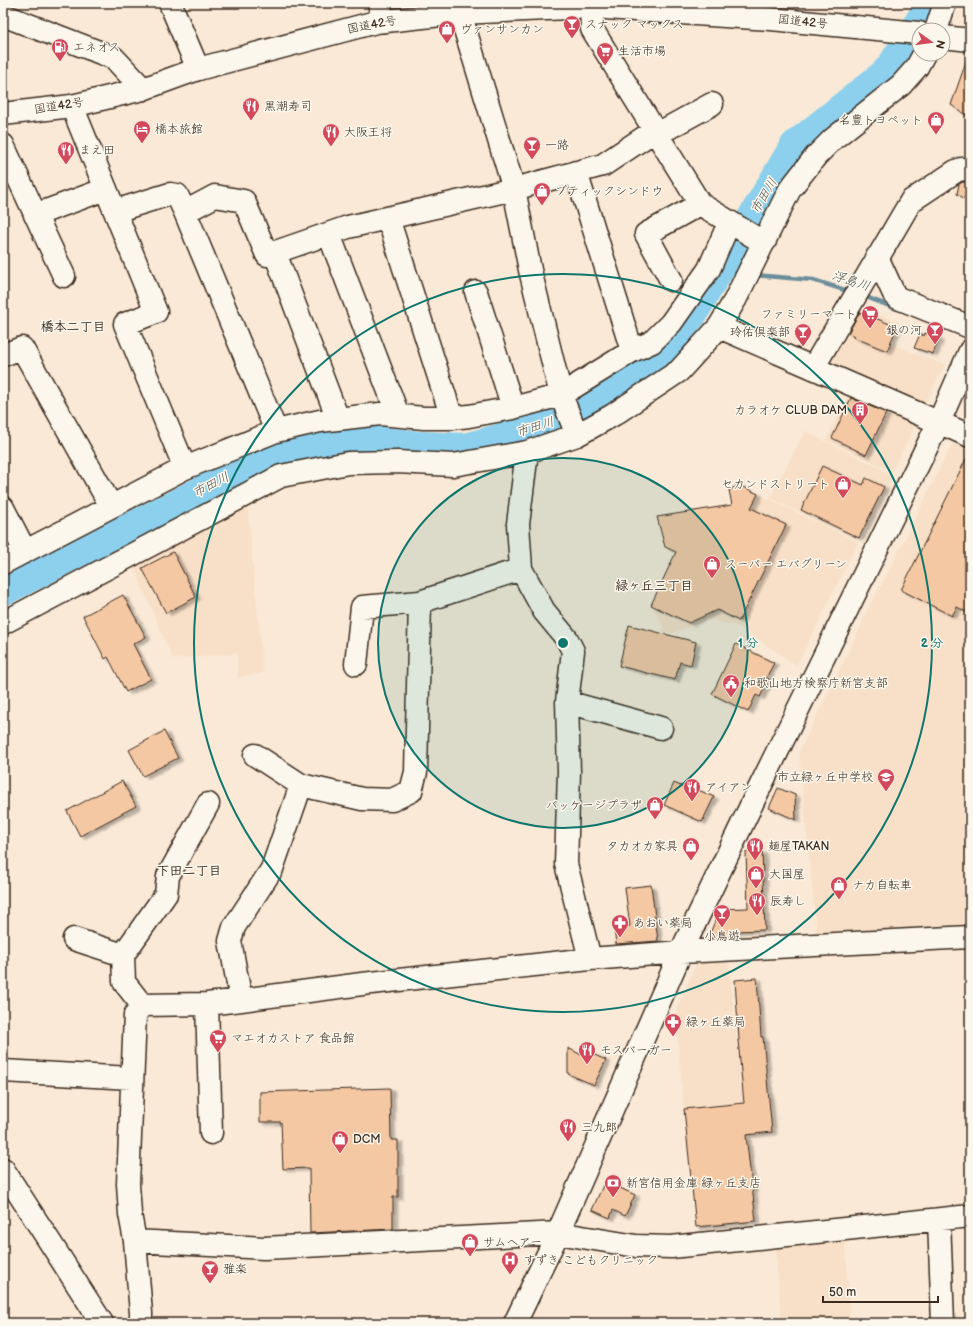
<svg xmlns="http://www.w3.org/2000/svg" width="973" height="1326" font-family="'Balsamiq Sans','Klee One',sans-serif">
<style>
.built{fill:#f8dfc7}
.lines{fill:none;stroke-linecap:round;stroke-linejoin:round}
.stream{stroke:#6c8e9b;stroke-width:4.5}
.river{stroke:#8cd0ee;stroke-width:28}
.building{fill:#f5c8a4;stroke:#3b2a1e;filter:url(#shadow)}
.minor-casing{stroke:#3b2a1e;stroke-width:25}
.highway-casing{stroke:#3b2a1e;stroke-width:25}
.minor{stroke:#fbf7ec;stroke-width:22}
.highway{stroke:#fbf7ec;stroke-width:22}
.ring{fill:none;stroke:#0f766e;stroke-width:2}
.labels{text-anchor:middle;dominant-baseline:central;stroke-width:3;stroke-linejoin:round;paint-order:stroke}
.street-label{font-size:12px;fill:#3b2a1e;stroke:#fbf7ec}
.poi-label{font-size:12px;fill:#3b2a1e;stroke:#fbf7ec;text-anchor:start}
.water-label{font-size:13px;font-style:italic;fill:#4f5452;stroke:#fbf7ec}
.neighbourhood-label{font-size:13px;font-weight:bold;fill:#3b2a1e;stroke:#fbf7ec}
.centre{fill:#0f766e;stroke:#fbf7ec;stroke-width:2}
.ring-label{font-size:12px;text-anchor:middle;font-weight:bold;fill:#0f766e;stroke:#fbf7ec;stroke-width:3;stroke-linejoin:round;paint-order:stroke}
</style>
<defs>
<filter id="shadow"><feDropShadow dx="4.5" dy="2.5" stdDeviation="1" flood-color="#0004"/></filter>
</defs>
<rect width="100%" height="100%" fill="#f9e9d6"/>
<filter id="ink" filterUnits="userSpaceOnUse"><feTurbulence type="fractalNoise" baseFrequency=".025" numOctaves="2"/><feDisplacementMap in="SourceGraphic" scale="8" xChannelSelector="R" yChannelSelector="G"/><feConvolveMatrix kernelMatrix="1 2 1 2 8 2 1 2 1" color-interpolation-filters="sRGB"/></filter>
<g filter="url(#ink)">
<path class="built" d="M854,306L899,322L890,344L945,365L923,407L823,367Z
M851,391L918,420L892,471L826,440Z
M805,431L893,475L859,540L770,498Z
M956,436L970,444V927L817,937L799,752L863,622L868,608L886,577Z
M739,485L858,542L797,665L739,627L707,619L671,634L663,632V625L651,605L676,553L665,547L657,517L732,505L729,490Z
M247,503L263,673L238,677L237,653L173,659L134,567Z
M728,955L756,1221L696,1227L682,1092L676,1011L699,958Z
M845,1235L850,1323H782L775,1243Z"/>
<g class="lines">
<path class="stream" d="M720,271L741,273
M754,275L813,280L851,292
M861,295L897,309"/>
<path class="river" d="M3,592L275,452L357,438L418,445L465,447L553,423L600,397L665,349L693,315L794,145L884,73L893,62L930,3"/>
</g>
<path class="building" d="M968,56H970V118L951,105Z
M963,182L970,183V202L957,194L959,184Z
M860,312L897,327L887,351L853,337L854,336L848,333Z
M925,333L939,338L933,354L914,348L920,334L924,336Z
M851,398L886,413L866,455L832,438Z
M970,451V614L957,607L952,616L901,590Z
M822,466L863,485L866,478L884,487L859,538L801,510Z
M739,485L758,494L751,508L786,525L739,621L717,610L689,623L651,605L676,552L665,547L657,517L732,505L729,490Z
M173,552L196,597L166,613L142,568Z
M123,595L146,637L133,644L151,679L126,692L108,657L105,659L83,616Z
M629,625L696,642L691,665L680,662L675,680L619,666Z
M736,644L774,663L766,678L769,679L760,697L756,695L748,712L712,694Z
M164,731L178,758L143,776L129,750Z
M122,781L136,806L80,836L67,811Z
M674,783L685,788L687,785L714,797L702,822L664,805Z
M778,788L795,795L796,820L769,808Z
M762,851L765,930L735,931V937L708,938L720,909L748,908L746,852Z
M651,885L658,941L616,944L614,928L630,926L625,888Z
M757,978L761,1037H763L772,1132L746,1135L756,1221L696,1227L684,1109L744,1103L738,1040H739L735,980Z
M568,1048L581,1055L583,1050L606,1060L594,1085L568,1074Z
M390,1088L391,1140H398V1197H393V1229L310,1233L309,1168L283,1169L281,1122H260V1092Z
M605,1181L635,1195L625,1216L613,1210L610,1218L592,1210Z"/>
<g class="lines">
<g class="minor-casing">
<path id="minor" d="M170,3L198,69
M379,3L383,21
M449,3L460,13L514,189L530,270L561,395L577,435
M591,7L592,29L700,204L756,238L765,241
M3,15L114,58L143,89
M936,30L945,3
M72,106L156,312L125,324L185,468
M3,145L64,276
M576,172L632,351
M115,211L170,194L177,195L185,212L215,196L244,201L267,255L348,227L514,189L603,165L654,131L661,132L712,104
M185,212L276,431
M35,215L106,189
M388,218L452,418
M329,234L398,415
M275,253L338,419
M877,257L894,294L898,298L970,327
M671,280L646,234L700,204
M476,292L513,408
M719,327L970,436
M3,355L22,348L111,506
M813,368L911,201L956,171L961,169L970,170
M527,452L518,524L521,569L544,611L567,639L573,651L567,702L569,772L566,864L590,959
M3,508L25,551
M3,563L185,468L276,431L320,421L380,414L424,418H452L469,416L513,408L561,395L632,351L652,342L671,323L709,269L729,223
M3,623L281,476L348,463L397,462L453,465L527,452L577,435L613,415L679,371L719,327L735,300L790,189L816,156L833,139L901,85L917,67L924,54
M356,664L362,607L420,602
M567,702L661,728
M255,755L301,785L362,799L392,800L411,791L416,772L420,602L521,569
M74,939L123,955
M241,1000L230,941L234,927L272,869L301,785
M207,1004L211,1133
M142,1005L124,982L123,955L166,894L168,876L208,804
M3,1071L131,1078
M3,1169L102,1323
M939,1220L943,1323
M135,1241L264,1248L558,1233L636,1246L671,1247L970,1216
M141,1323V1313L135,1241L130,1214L128,1184L135,1015L142,1005L207,1004L241,1000L362,984L590,959L681,952L970,937
M515,1323L558,1233L681,952L758,791L939,422L970,351"/>
</g>
<g class="highway-casing">
<path id="highway" d="M943,37L970,40
M3,114L72,106L143,89L198,69L376,22L460,13L591,7L771,19L919,33"/>
</g>
<use href="#minor" class="minor"/>
<use href="#highway" class="highway"/>
</g>
</g>
<circle cx="563" cy="643" r="185" fill="#0f766e" fill-opacity=".12"/>
<g class="ring">
<circle cx="563" cy="643" r="185"/>
<circle cx="563" cy="643" r="369"/>
</g>
<defs>
<g id="bar-pin" transform="scale(0.9)"><path d="M0 17L-7.5 6A9.5 9.5 0 1 1 7.5 6Z" fill="#d1495b" stroke="#fbf7ec"/><path d="M-6-5H6L.8 .8V4.5H3.5V6h-7V4.5H-.8V.8Z" fill="#fff"/></g>
<g id="shop-pin" transform="scale(0.9)"><path d="M0 17L-7.5 6A9.5 9.5 0 1 1 7.5 6Z" fill="#d1495b" stroke="#fbf7ec"/><path d="M-5-2.5h2.3a2.7 3.5 0 0 1 5.4 0H5L5.5 6h-11ZM-1.5-2.5h3a1.5 2.3 0 0 0-3 0Z" fill="#fff"/></g>
<g id="fuel-pin" transform="scale(0.9)"><path d="M0 17L-7.5 6A9.5 9.5 0 1 1 7.5 6Z" fill="#d1495b" stroke="#fbf7ec"/><path d="M-5.5-6h7V0h2V4h1.3V-2.5L3-4.5l.8-.8L6-3V5H2.5V1h-1V6h-7ZM-4.2-4.7v3.2H.2V-4.7Z" fill="#fff"/></g>
<g id="supermarket-pin" transform="scale(0.9)"><path d="M0 17L-7.5 6A9.5 9.5 0 1 1 7.5 6Z" fill="#d1495b" stroke="#fbf7ec"/><path d="M-6-5.5h2.5l.6 2H6L4.5 2H-2.5L-4.4-4H-6ZM-1.5 3.2a1.3 1.3 0 1 0 .1 0ZM3 3.2a1.3 1.3 0 1 0 .1 0Z" fill="#fff"/></g>
<g id="restaurant-pin" transform="scale(0.9)"><path d="M0 17L-7.5 6A9.5 9.5 0 1 1 7.5 6Z" fill="#d1495b" stroke="#fbf7ec"/><path d="M-5-6h1v4h1v-4h1v4h1v-4h1v5L-1.5 .5V6h-2V.5L-5-1ZM5-6V6H3V1.5H1.5Q1.5-4 5-6Z" fill="#fff"/></g>
<g id="hotel-pin" transform="scale(0.9)"><path d="M0 17L-7.5 6A9.5 9.5 0 1 1 7.5 6Z" fill="#d1495b" stroke="#fbf7ec"/><path d="M-6-4.5h1.5V1H6V5H4.5V3h-9V5H-6ZM-4 0a1.8 1.8 0 1 1 3.6 0ZM.5 0V-2.5h3Q6-2.5 6 0Z" fill="#fff"/></g>
<g id="building-pin" transform="scale(0.9)"><path d="M0 17L-7.5 6A9.5 9.5 0 1 1 7.5 6Z" fill="#d1495b" stroke="#fbf7ec"/><path d="M-4-6H4V6H1V3H-1V6H-4ZM-2.5-4.3h1.7v1.8h-1.7ZM.8-4.3h1.7v1.8H.8ZM-2.5-1h1.7V.8h-1.7ZM.8-1h1.7V.8H.8Z" fill="#fff"/></g>
<g id="civic-pin" transform="scale(0.9)"><path d="M0 17L-7.5 6A9.5 9.5 0 1 1 7.5 6Z" fill="#d1495b" stroke="#fbf7ec"/><path d="M-.6-6.5H3V-4.5H.6V-3L4-1V1h2V6H-6V1h2V-1L-.6-3ZM-1.2 2.5V6h2.4V2.5Z" fill="#fff"/></g>
<g id="school-pin" transform="scale(0.9)"><path d="M0 17L-7.5 6A9.5 9.5 0 1 1 7.5 6Z" fill="#d1495b" stroke="#fbf7ec"/><path d="M0-5L7-2L0 1L-7-2ZM-4 1L0 2.5L4 1V4Q0 6-4 4Z" fill="#fff"/></g>
<g id="pharmacy-pin" transform="scale(0.9)"><path d="M0 17L-7.5 6A9.5 9.5 0 1 1 7.5 6Z" fill="#d1495b" stroke="#fbf7ec"/><path d="M-2-6h4v4h4v4h-4v4h-4v-4h-4v-4h4Z" fill="#fff"/></g>
<g id="bank-pin" transform="scale(0.9)"><path d="M0 17L-7.5 6A9.5 9.5 0 1 1 7.5 6Z" fill="#d1495b" stroke="#fbf7ec"/><path d="M-6-4H6V4H-6ZM0-2.3a2.3 2.3 0 1 0 0 4.6a2.3 2.3 0 1 0 0-4.6Z" fill="#fff"/></g>
<g id="hospital-pin" transform="scale(0.9)"><path d="M0 17L-7.5 6A9.5 9.5 0 1 1 7.5 6Z" fill="#d1495b" stroke="#fbf7ec"/><path d="M-5-5h3v3.5h4V-5h3V5h-3V1.5h-4V5h-3Z" fill="#fff"/></g>
</defs>
<g fill-rule="evenodd">
<use href="#bar-pin" x="572" y="24"/>
<use href="#shop-pin" x="447" y="29"/>
<use href="#fuel-pin" x="60" y="47"/>
<use href="#supermarket-pin" x="605" y="51"/>
<use href="#restaurant-pin" x="251" y="106"/>
<use href="#shop-pin" x="936" y="120"/>
<use href="#hotel-pin" x="142" y="129"/>
<use href="#restaurant-pin" x="331" y="132"/>
<use href="#bar-pin" x="532" y="145"/>
<use href="#restaurant-pin" x="66" y="150"/>
<use href="#shop-pin" x="542" y="191"/>
<use href="#supermarket-pin" x="870" y="314"/>
<use href="#bar-pin" x="935" y="330"/>
<use href="#bar-pin" x="803" y="332"/>
<use href="#building-pin" x="860" y="410"/>
<use href="#shop-pin" x="843" y="484"/>
<use href="#shop-pin" x="712" y="564"/>
<use href="#civic-pin" x="731" y="683"/>
<use href="#school-pin" x="886" y="777"/>
<use href="#restaurant-pin" x="692" y="787"/>
<use href="#shop-pin" x="655" y="805"/>
<use href="#shop-pin" x="691" y="846"/>
<use href="#restaurant-pin" x="755" y="846"/>
<use href="#shop-pin" x="756" y="874"/>
<use href="#shop-pin" x="839" y="885"/>
<use href="#restaurant-pin" x="757" y="901"/>
<use href="#bar-pin" x="722" y="913"/>
<use href="#pharmacy-pin" x="620" y="923"/>
<use href="#pharmacy-pin" x="673" y="1022"/>
<use href="#supermarket-pin" x="218" y="1038"/>
<use href="#restaurant-pin" x="587" y="1050"/>
<use href="#restaurant-pin" x="568" y="1127"/>
<use href="#shop-pin" x="340" y="1139"/>
<use href="#bank-pin" x="613" y="1183"/>
<use href="#shop-pin" x="470" y="1242"/>
<use href="#hospital-pin" x="510" y="1260"/>
<use href="#bar-pin" x="210" y="1269"/>
</g>
<g class="labels">
<g class="street-label">
<text transform="translate(803 22) rotate(6)">国道42号</text>
<text transform="translate(372 25) rotate(-11)">国道42号</text>
<text transform="translate(59 106) rotate(-9)">国道42号</text>
</g>
<g class="poi-label">
<text x="585" y="24">スナック マックス</text>
<text x="460" y="29">ヴァンサンカン</text>
<text x="73" y="47">エネオス</text>
<text x="618" y="51">生活市場</text>
<text x="264" y="106">黒潮寿司</text>
<text x="923" y="120" text-anchor="end">名豊トヨペット</text>
<text x="155" y="129">橋本旅館</text>
<text x="344" y="132">大阪王将</text>
<text x="545" y="145">一路</text>
<text x="79" y="150">まえ田</text>
<text x="555" y="191">ブティックシンドウ</text>
<text x="857" y="314" text-anchor="end">ファミリーマート</text>
<text x="922" y="330" text-anchor="end">銀の河</text>
<text x="790" y="332" text-anchor="end">玲佑倶楽部</text>
<text x="847" y="410" text-anchor="end">カラオケ CLUB DAM</text>
<text x="830" y="484" text-anchor="end">セカンドストリート</text>
<text x="725" y="564">スーパー エバグリーン</text>
<text x="744" y="683">和歌山地方検察庁新宮支部</text>
<text x="873" y="777" text-anchor="end">市立緑ヶ丘中学校</text>
<text x="705" y="787">アイアン</text>
<text x="642" y="805" text-anchor="end">パッケージプラザ</text>
<text x="678" y="846" text-anchor="end">タカオカ家具</text>
<text x="768" y="846">麺屋TAKAN</text>
<text x="769" y="874">大国屋</text>
<text x="852" y="885">ナカ自転車</text>
<text x="770" y="901">辰寿し</text>
<text x="633" y="923">あおい薬局</text>
<text x="722" y="936" text-anchor="middle">小鳥遊</text>
<text x="686" y="1022">緑ヶ丘薬局</text>
<text x="231" y="1038">マエオカストア 食品館</text>
<text x="600" y="1050">モスバーガー</text>
<text x="581" y="1127">三九郎</text>
<text x="353" y="1139">DCM</text>
<text x="626" y="1183">新宮信用金庫 緑ヶ丘支店</text>
<text x="483" y="1242">サムヘアー</text>
<text x="523" y="1260">すずき こどもクリニック</text>
<text x="223" y="1269">雅楽</text>
</g>
<g class="water-label">
<text transform="translate(764 196) rotate(-59)">市田川</text>
<text transform="translate(851 281) rotate(18)">浮島川</text>
<text transform="translate(535 427) rotate(-17)">市田川</text>
<text transform="translate(211 485) rotate(-27)">市田川</text>
</g>
<g class="neighbourhood-label">
<text x="73" y="327">橋本二丁目</text>
<text x="654" y="586">緑ヶ丘三丁目</text>
<text x="189" y="871">下田二丁目</text>
</g>
</g>
<circle cx="563" cy="643" r="6" class="centre"/>
<g class="ring-label">
<text x="748" y="647">1 分</text>
<text x="932" y="647">2 分</text>
</g>
<rect width="973" height="1326" fill="none" stroke="#fbf7ec" stroke-width="16"/>
<rect x="8" y="8" width="957" height="1310" fill="none" stroke="#3b2a1e" stroke-width="1.5" filter="url(#ink)"/>
<g transform="translate(931 42) rotate(104)"><circle r="19" fill="#fbf7ec" stroke="#aea59a"/>
<path d="M0-3L7 15L0 10L-7 15Z" fill="#d1495b"/>
<text y="-6" font-size="11" font-weight="bold" text-anchor="middle" fill="#3b2a1e">N</text>
</g>
<path d="M823 1296v6h115v-6" fill="none" stroke="#3b2a1e" stroke-width="2"/>
<text x="829" y="1296" font-size="12" fill="#3b2a1e" stroke="#fbf7ec" stroke-width="3" paint-order="stroke">50 m</text>
</svg>
